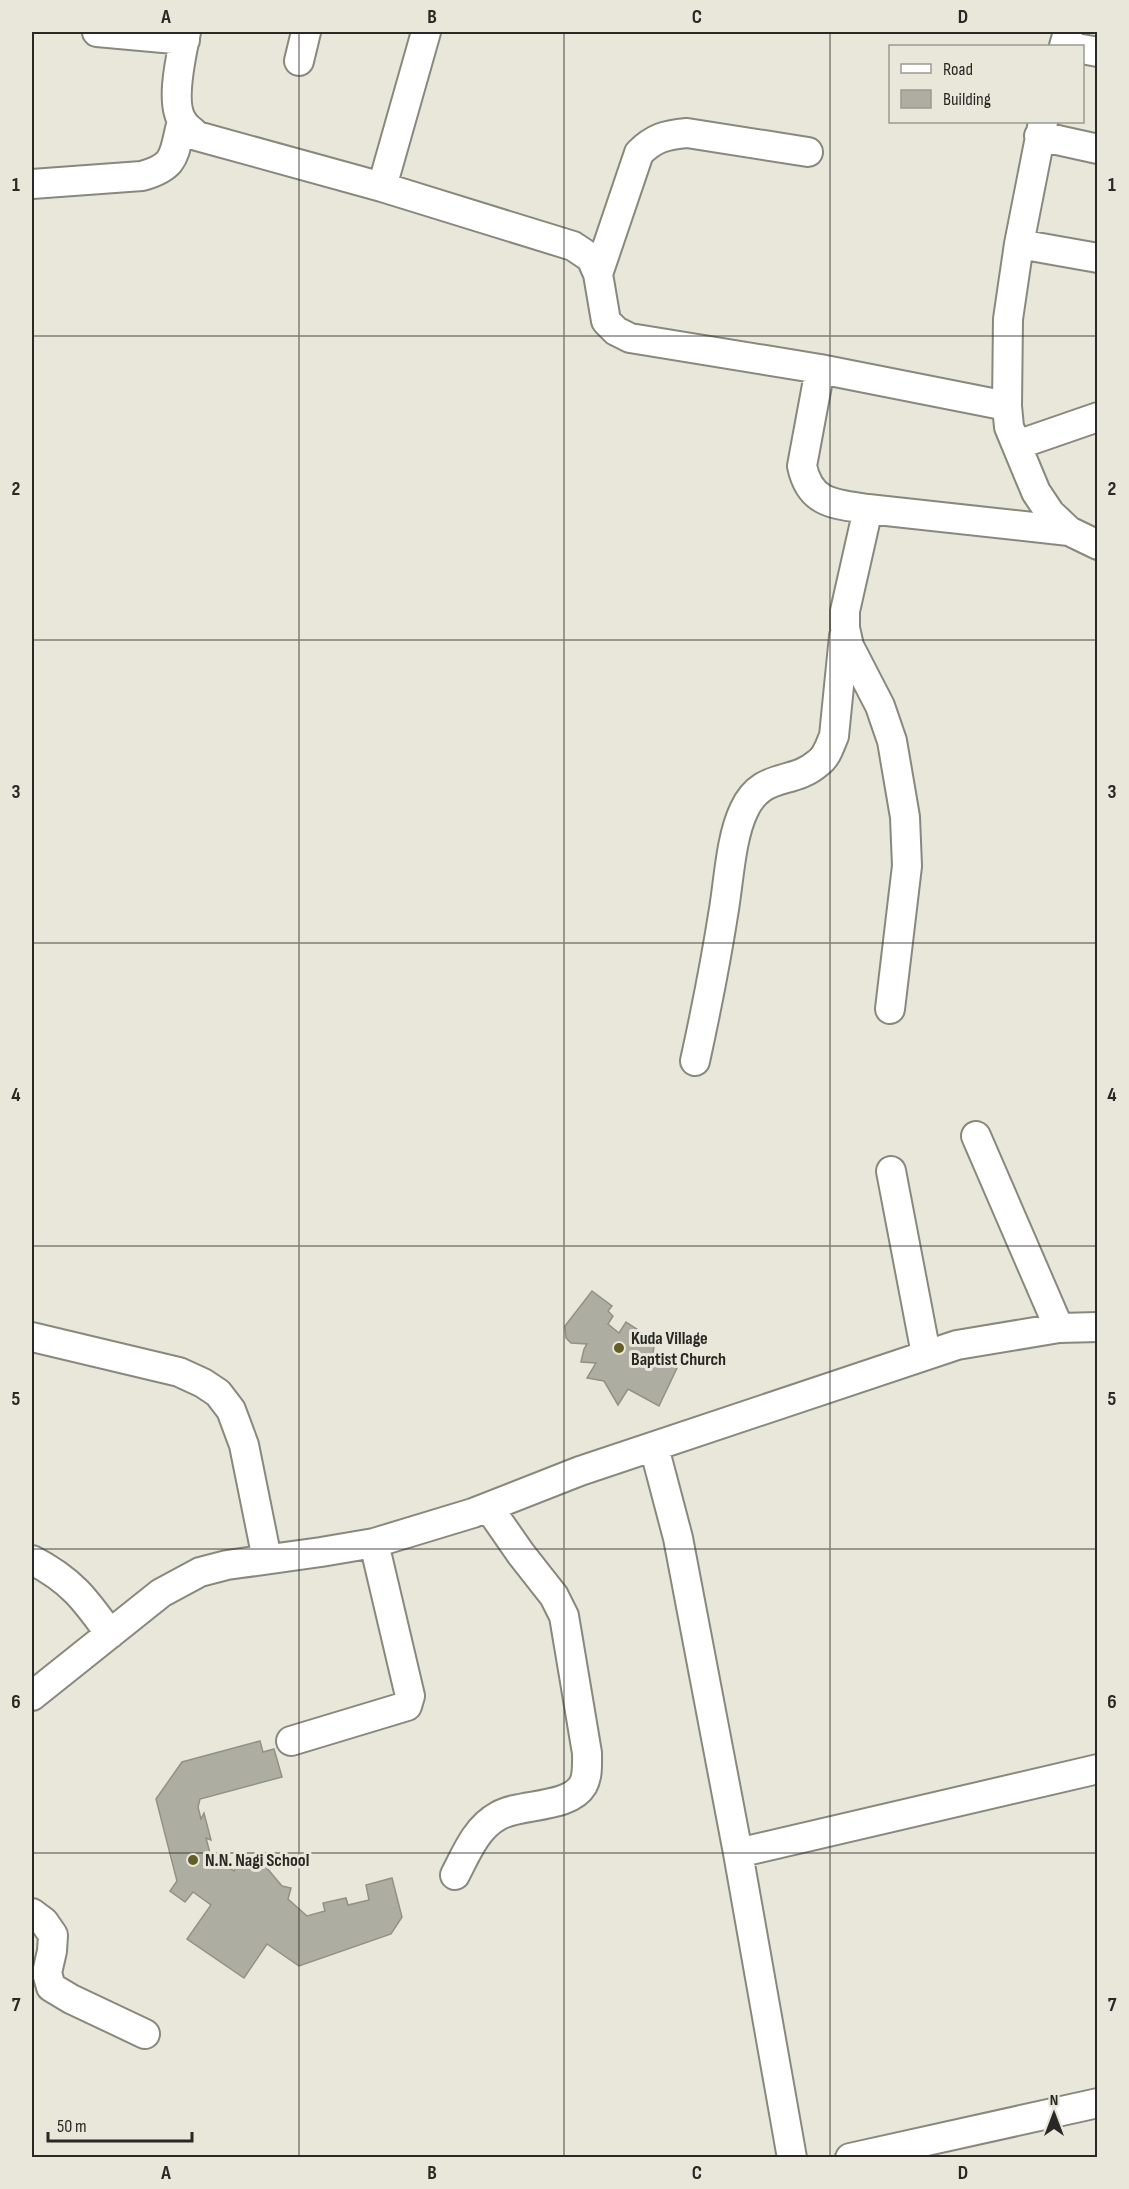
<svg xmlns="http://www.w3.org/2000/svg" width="1129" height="2189" font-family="'Sofia Sans Condensed',sans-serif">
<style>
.building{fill:#aeada1;stroke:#929186;stroke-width:1.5}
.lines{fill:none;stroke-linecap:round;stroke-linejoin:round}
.minor-casing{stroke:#89887c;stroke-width:32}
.minor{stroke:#fff;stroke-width:28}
.grid{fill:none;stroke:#292824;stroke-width:1.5;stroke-opacity:0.55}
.poi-dot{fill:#625d29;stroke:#e8e7da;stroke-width:2}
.labels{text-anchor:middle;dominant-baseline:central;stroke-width:6;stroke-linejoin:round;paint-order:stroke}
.poi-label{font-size:18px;font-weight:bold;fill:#292824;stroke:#e8e7da;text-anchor:start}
.neatline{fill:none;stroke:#292824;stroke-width:2}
.grid-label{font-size:20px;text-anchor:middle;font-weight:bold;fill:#292824}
</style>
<rect width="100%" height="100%" fill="#e8e7da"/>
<path class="building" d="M592,1291L612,1306L608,1311L613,1316L608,1324L619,1333L626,1322L652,1339L648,1345L654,1346L653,1354L677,1368L659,1406L628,1389L618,1405L604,1381L587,1378L596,1363L581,1362L584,1349L587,1344L571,1343L566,1338L565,1326Z
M260,1741L263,1752L274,1749L282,1777L200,1799L198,1807L201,1819L204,1813L211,1840L206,1838L211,1857L234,1871L239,1862L249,1867H266L282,1886L291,1888L288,1899L307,1916L325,1911L323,1903L346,1898L348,1905L369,1900L366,1885L392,1878L402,1917L391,1934L299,1966L267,1944L244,1978L187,1939L211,1905L193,1892L185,1902L170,1891L177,1881L156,1799L182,1762Z"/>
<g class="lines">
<g class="minor-casing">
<path id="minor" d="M97,32L185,40
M186,32C182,53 169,103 183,122C186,127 192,131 197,136L382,187L573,246L591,258L598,274L606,321L616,331L630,338L820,369L1007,406
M1064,46L1068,32
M1082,49L1098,52
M299,61L306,32
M1043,122L1019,244L1008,319L1007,406L1009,427L1036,492L1050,513L1069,531L1098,545
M1039,136L1098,149
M32,184L142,176C178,166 173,154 182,121
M382,187L426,32
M1019,244L1098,258
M598,274L639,153C654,138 665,135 687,133L808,152
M820,369L802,466C810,504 834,504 868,509L1069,531
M1017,445L1098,417
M868,509L845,611V628L849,646L880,706L892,741L905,817L907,866L890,1009
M695,1061C706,1011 716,960 724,909C729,878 731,837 744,810C762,771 792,786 818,763C827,757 830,745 834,736L844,636
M976,1136L1059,1328
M891,1171L926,1354
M32,1337L179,1372L203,1383L218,1393L231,1410L244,1445L267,1559
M654,1447L678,1538L738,1853L792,2158
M32,1560C71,1580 85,1599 110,1634
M32,1696L161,1593L200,1572L227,1565L321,1552L374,1543L473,1513L580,1471L957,1345L1059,1328L1098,1327
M291,1741L407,1706L410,1696L374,1543
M738,1853L1098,1769
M455,1875C466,1854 476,1828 498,1816C520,1803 569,1809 583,1785C588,1776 587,1763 587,1753L564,1616L554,1596L521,1554L489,1508
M32,1913L44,1922L53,1935L52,1951L47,1973L51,1987L71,1999L145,2034
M850,2158L1098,2103"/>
</g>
<use href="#minor" class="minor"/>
</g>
<path class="grid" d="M299,32V2158M564,32V2158M830,32V2158M32,336H1098M32,640H1098M32,943H1098M32,1246H1098M32,1549H1098M32,1853H1098"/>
<g class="poi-dot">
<circle cx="619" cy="1348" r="6"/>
<circle cx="193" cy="1860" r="6"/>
</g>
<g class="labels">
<g class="poi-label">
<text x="631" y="1338">Kuda Village<tspan x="631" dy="21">Baptist Church</tspan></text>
<text x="205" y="1860">N.N. Nagi School</text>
</g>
</g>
<rect width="1129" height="2189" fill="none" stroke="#e8e7da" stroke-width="66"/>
<rect x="889" y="45" width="195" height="78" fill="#e8e7da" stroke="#9c9b91" stroke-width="1.5"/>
<rect x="901" y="64" width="30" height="9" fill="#ffffff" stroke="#9c9b91" stroke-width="1.5"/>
<text x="943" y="75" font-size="18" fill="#292824">Road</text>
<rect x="901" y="90" width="30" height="18" fill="#aeada1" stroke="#9c9b91" stroke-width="1.5"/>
<text x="943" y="105" font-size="18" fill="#292824">Building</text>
<g transform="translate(1054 2114)" stroke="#e8e7da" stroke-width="4.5" paint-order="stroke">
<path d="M0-4.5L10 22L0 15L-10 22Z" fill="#292824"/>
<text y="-9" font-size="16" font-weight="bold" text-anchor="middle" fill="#292824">N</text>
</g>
<path d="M48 2132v9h144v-9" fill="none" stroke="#292824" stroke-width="3"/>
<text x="57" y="2132" font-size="18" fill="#292824" stroke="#e8e7da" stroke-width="4.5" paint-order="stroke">50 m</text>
<rect x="33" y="33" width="1063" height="2123" class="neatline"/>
<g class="grid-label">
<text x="166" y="23">A</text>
<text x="432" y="23">B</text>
<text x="697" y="23">C</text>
<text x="963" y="23">D</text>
<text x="16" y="191">1</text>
<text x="1112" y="191">1</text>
<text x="16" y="495">2</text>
<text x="1112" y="495">2</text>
<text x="16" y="798">3</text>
<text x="1112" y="798">3</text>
<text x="16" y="1101">4</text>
<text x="1112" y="1101">4</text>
<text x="16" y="1405">5</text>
<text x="1112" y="1405">5</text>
<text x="16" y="1708">6</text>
<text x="1112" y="1708">6</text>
<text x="16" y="2011">7</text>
<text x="1112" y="2011">7</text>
<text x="166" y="2179">A</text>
<text x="432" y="2179">B</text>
<text x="697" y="2179">C</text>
<text x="963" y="2179">D</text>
</g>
</svg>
